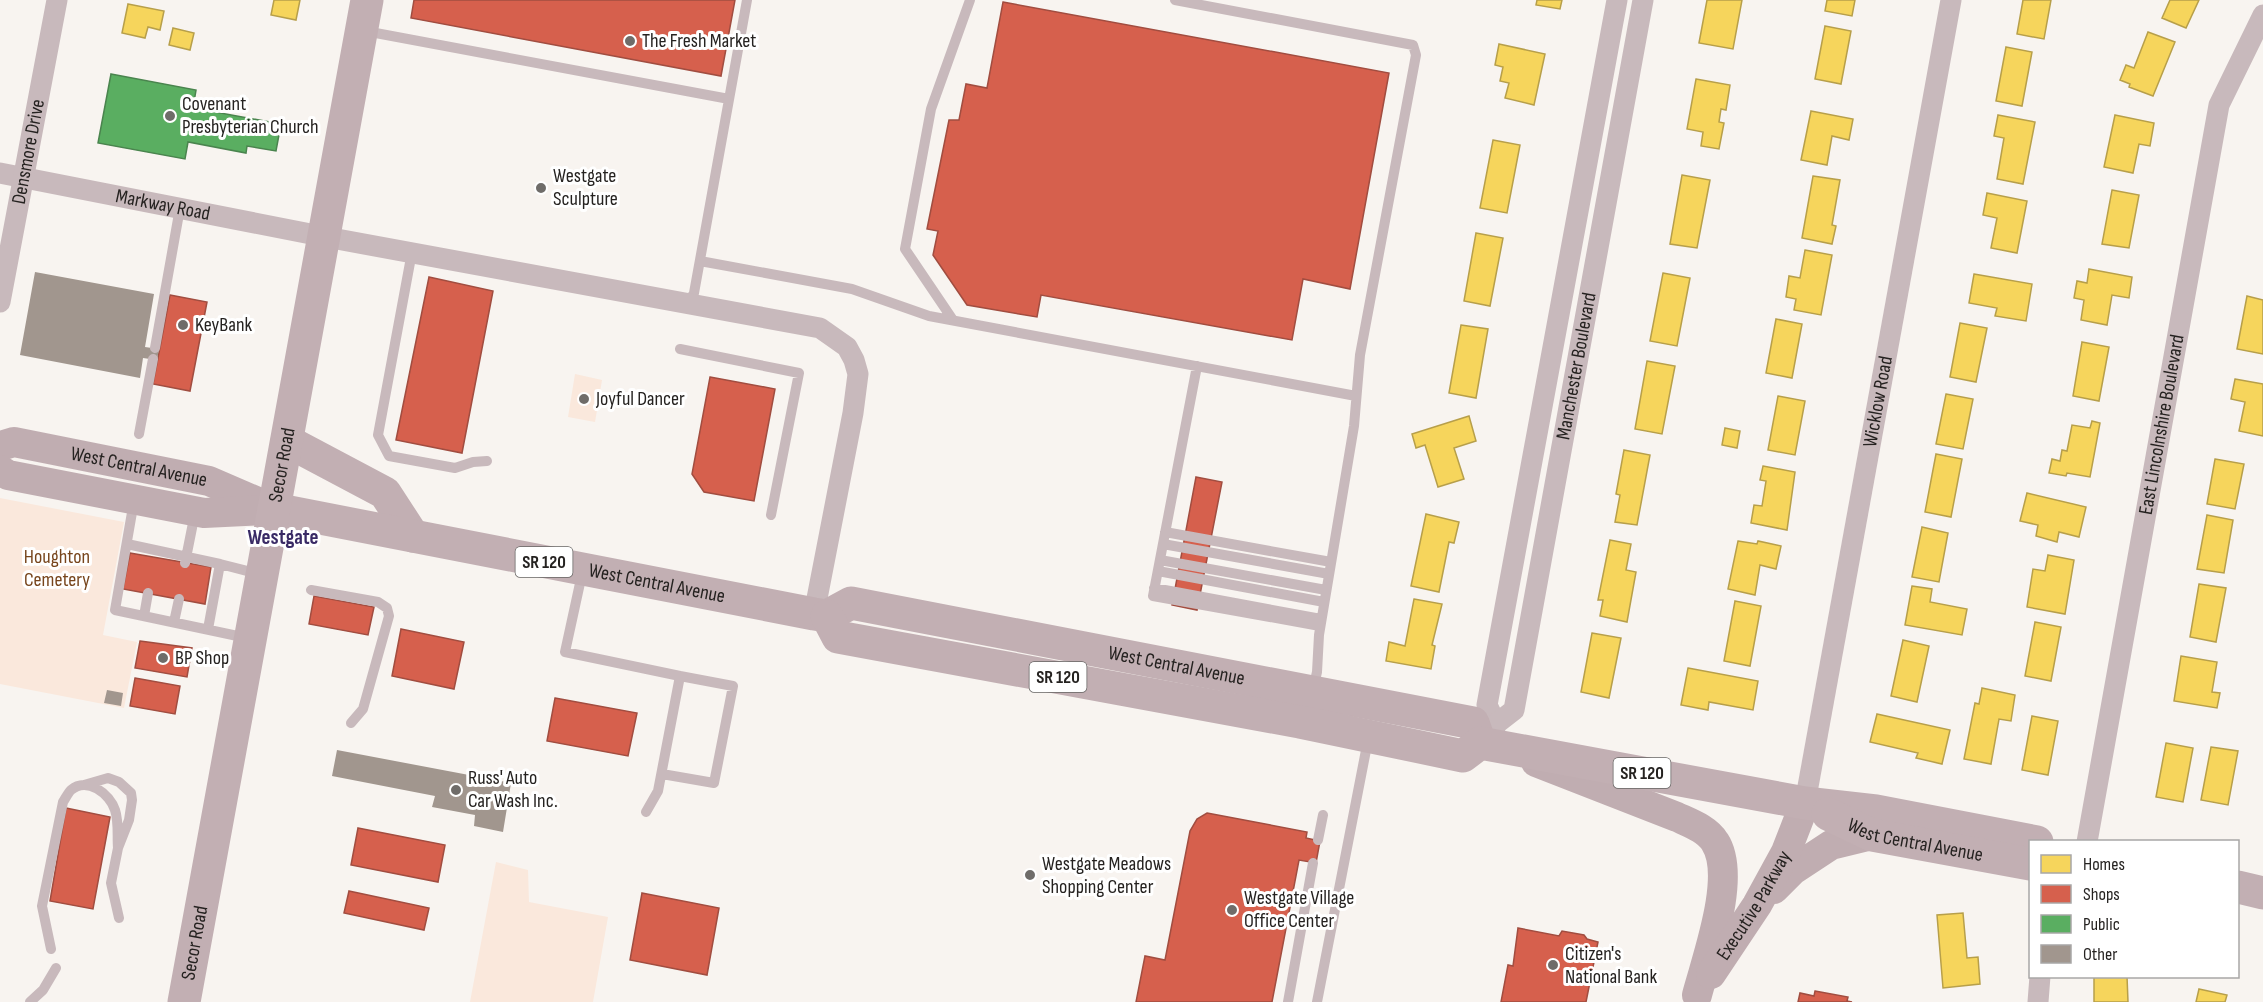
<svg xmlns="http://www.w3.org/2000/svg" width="2263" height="1002" font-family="'Sofia Sans Condensed',sans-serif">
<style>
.green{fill:#fae8dc}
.homes{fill:#f6d55c;stroke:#b79f4a;stroke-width:1.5}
.shops{fill:#d6604d;stroke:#a14d40;stroke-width:1.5}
.public{fill:#5aae61;stroke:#4a844e;stroke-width:1.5}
.building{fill:#a1968e}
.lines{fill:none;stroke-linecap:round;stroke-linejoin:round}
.lane{stroke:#c8b9bc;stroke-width:10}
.street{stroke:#c8b9bc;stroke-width:21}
.secondary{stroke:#c0adb1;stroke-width:30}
.primary{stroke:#c2afb3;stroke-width:33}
.poi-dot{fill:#6f6c69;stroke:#fff;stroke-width:2}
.labels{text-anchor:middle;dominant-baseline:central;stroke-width:6;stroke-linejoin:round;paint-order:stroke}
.shield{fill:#fff;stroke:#666463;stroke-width:1.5}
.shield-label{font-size:18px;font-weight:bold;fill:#252220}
.poi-label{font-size:20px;fill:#252220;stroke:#fff;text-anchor:start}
.street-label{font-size:20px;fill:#252220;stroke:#fff}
.park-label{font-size:20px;fill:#77451c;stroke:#fff}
.neighbourhood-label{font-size:21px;font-weight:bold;fill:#392a65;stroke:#fff}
</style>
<rect width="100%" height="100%" fill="#f8f4f0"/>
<path class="green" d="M575,374L602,380L595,422L568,417Z
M0,498L124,522L103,635L137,642L124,708L0,684Z
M496,862L528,870L529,902L608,917L593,1002H470Z"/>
<path class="homes" d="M274,0H300L296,20L271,15Z
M1537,0H1562L1560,9L1536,5Z
M1707,0H1742L1733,49L1699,43Z
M1827,0H1855L1852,16L1825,11Z
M2023,0H2051L2044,39L2017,34Z
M2170,0H2199L2186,28L2162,18Z
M128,4L164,11L160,30L148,27L145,38L122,33Z
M1825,26L1851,31L1841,84L1815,79Z
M173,28L194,33L190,50L169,45Z
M2148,32L2175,42L2153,96L2129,87L2130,84L2120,80L2126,65L2134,68Z
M1499,44L1545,54L1534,105L1505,98L1509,83L1500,81L1503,67L1495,65Z
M2006,47L2032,52L2022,106L1996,101Z
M1696,79L1730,85L1726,110L1721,109L1719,122L1724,123L1719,149L1701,146L1703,132L1687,129Z
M1811,111L1853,119L1849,140L1832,136L1827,165L1801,160Z
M1998,115L2035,122L2023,184L1997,179L2004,138L1994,136Z
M2115,115L2154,123L2150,146L2139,144L2133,173L2104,167Z
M1493,140L1520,145L1507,213L1480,208Z
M1682,175L1710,180L1697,248L1670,244Z
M1813,176L1840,180L1832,225L1836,226L1832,244L1802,238Z
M2112,190L2139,195L2129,248L2102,244Z
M1987,193L2027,201L2017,253L1991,248L1997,218L1983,215Z
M1476,233L1503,238L1490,306L1464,301Z
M1805,250L1832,255L1821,315L1794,310L1796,299L1786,297L1789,276L1800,278Z
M2089,269L2132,277L2129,298L2112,295L2107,325L2081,320L2084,300L2074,298L2077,281L2087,283Z
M1663,273L1690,278L1677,346L1650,341Z
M1974,274L2032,284L2026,321L1995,316L1997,308L1969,303Z
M2247,296L2263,300V354L2237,349Z
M1776,319L1802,324L1792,378L1766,373Z
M1960,323L1987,328L1976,382L1950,377Z
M1461,325L1488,329L1476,398L1449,393Z
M2082,342L2109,347L2099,401L2073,396Z
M1647,361L1675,366L1662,434L1635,429Z
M2235,379L2263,384V436L2239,431L2245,402L2231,399Z
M1946,394L1973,399L1963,449L1936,444Z
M1778,396L1805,401L1795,455L1768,450Z
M1469,416L1476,441L1454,448L1464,479L1438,487L1425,445L1416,448L1412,434Z
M2092,421L2100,423L2090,477L2067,473L2066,476L2049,473L2052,459L2060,461L2062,450L2067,451L2072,425L2090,428Z
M1725,428L1740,431L1737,448L1722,445Z
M1624,450L1650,455L1637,525L1615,522L1620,495L1616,494Z
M1936,454L1962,459L1951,517L1925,512Z
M2215,459L2244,464L2235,509L2207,504Z
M1763,466L1795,472L1787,530L1751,523L1754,505L1762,506L1766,481L1760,480Z
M2027,493L2086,507L2079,537L2059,532L2057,542L2036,536L2038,525L2020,521Z
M1426,514L1459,522L1454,543L1449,542L1439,592L1411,586Z
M2207,515L2233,520L2224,573L2197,569Z
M1922,527L1948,533L1939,582L1912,577Z
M1610,540L1631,544L1626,570L1636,572L1627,622L1600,616L1603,600H1598Z
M1738,541L1757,544L1758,541L1781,546L1776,569L1760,565L1755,595L1728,589Z
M2048,555L2074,560L2065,614L2027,607L2033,569L2045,571Z
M2199,584L2226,588L2216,642L2190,637Z
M1912,586L1932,589L1930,602L1967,609L1962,635L1905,625Z
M1414,599L1442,604L1432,645L1435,646L1431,669L1386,661L1389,642L1405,646Z
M1735,601L1761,606L1750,666L1724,661Z
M2035,622L2061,627L2051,681L2025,676Z
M1592,633L1621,638L1609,698L1581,692Z
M1903,640L1929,646L1917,702L1891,696Z
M2181,656L2217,662L2212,692L2220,693L2217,708L2174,701Z
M1688,668L1758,681L1753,710L1709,702L1708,710L1681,705Z
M1982,688L2015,695L2011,721L1999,719L1991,764L1964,759L1975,703L1979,704Z
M1877,714L1950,730L1942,764L1916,758L1918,753L1870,742Z
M2032,716L2058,721L2048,775L2022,770Z
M2166,743L2193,748L2183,802L2156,797Z
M2211,747L2238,751L2228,805L2201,800Z
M1963,913L1967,958L1978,957L1980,984L1943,988L1937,915Z
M2094,976H2127L2128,1002H2094Z
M2199,989L2227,995L2225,1002H2196Z"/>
<path class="shops" d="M414,0H735L721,76L411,18Z
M1003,2L1389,73L1350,289L1303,279L1292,340L1041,295L1037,317L967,305L933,255L938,231L927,229L949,120H959L966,84L987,88Z
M429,277L493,291L462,453L396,440Z
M170,295L207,302L190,391L153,384Z
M710,377L775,389L754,501L704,492L692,474Z
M1196,477L1222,482L1197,610L1172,605Z
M130,553L211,567L205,604L123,589Z
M314,596L374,607L368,635L309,624Z
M401,629L464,642L454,689L392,676Z
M140,641L192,648L187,677L135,668Z
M135,678L180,686L175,714L130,706Z
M555,698L637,713L628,756L547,741Z
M66,808L110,817L93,909L50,901Z
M1207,813L1307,832L1306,838L1320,841L1316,863L1299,860L1272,1002H1136L1145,956L1165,960L1190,831L1197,819Z
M358,828L445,845L438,882L351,865Z
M349,891L429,908L424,930L344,913Z
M642,893L719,908L707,975L630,960Z
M1518,928L1559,936L1562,931L1584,935L1587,939L1598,942L1586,1002H1501L1508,965L1513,966Z
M1815,991L1848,997L1847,1001L1852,1002H1798L1800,993L1814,996Z"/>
<path class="public" d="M111,74L196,90L193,108L281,124L276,151L247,146L246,153L188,142L185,159L98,143Z"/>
<path class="building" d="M35,272L154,294L145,347L159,349L157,360L143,358L140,378L20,355Z
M107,690L123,693L121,706L104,703Z
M337,750L511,783L503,832L474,826L475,815L432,807L435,796L332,776Z"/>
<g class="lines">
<path class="lane" d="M1175,0L1413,45L1416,55L1360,355L1354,426L1319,635L1317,672L1313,689
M365,31L729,99
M412,252L378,435L389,456L455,468L473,462L487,461
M700,261L852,289L929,316L1356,396
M688,303L694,293L747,0
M953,320L905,249L931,109L970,0
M155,348L180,208
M680,349L799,373L771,515
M1197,366L1153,596L1320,626
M139,434L153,359
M134,501L115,610L247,638
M1165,532L1331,562
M127,544L220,564L208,629
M1163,544L1329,574
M1160,560L1326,590
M185,563L195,513
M220,564L259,574
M1158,571L1324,602
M582,574L565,652L680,676L658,791L646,812
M1154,588L1321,619
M311,590L378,602L387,608L389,616L363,709L351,723
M144,616L148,593
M174,622L179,599
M662,774L714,783L733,686L680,676
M84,785L108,778L119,782L131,793L132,800L129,820L118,848L111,883L119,918
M1318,840L1323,815
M51,949L42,906L63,802C65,799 68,793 71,790C87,776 110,794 115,810C119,822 117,836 118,848
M30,1002L43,990L56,968
M1288,1002L1313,863
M1317,1002L1368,740"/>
<g class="street">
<path id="s1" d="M0,173L326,237L820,328L847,347L854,360L858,374L853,413L814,614"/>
<path id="s2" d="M0,302L57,0"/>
<path d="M1496,724L1487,705L1617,0"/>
<path id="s3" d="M1491,744L1496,724L1514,710L1643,0"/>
<path id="s4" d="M1805,803L1951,0"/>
<path id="s5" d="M2087,842L2219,105L2263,15"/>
<path d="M2038,1002L2040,976"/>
</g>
<g class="secondary">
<path id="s6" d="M0,446L14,442L209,481L274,509"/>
<path d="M0,470L8,475L204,513L268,510"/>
<path d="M1536,762L1677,817C1690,823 1707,829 1715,842C1737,876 1707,957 1697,995"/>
<path d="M1774,889L1793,870L1831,845L1872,835"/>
<path id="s7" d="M1711,974L1757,905L1786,852L1805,803"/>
</g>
<g class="primary">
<path d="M287,441L385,493L413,536"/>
<path id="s8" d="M274,509L814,614L827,616L851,603L1473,723L1480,743"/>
<path d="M827,616L838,637L1300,722L1463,756L1480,743L1805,803L1876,811L2037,842"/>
<path id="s9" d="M1828,814L1872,835L2030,864"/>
<path d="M2238,887L2263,893"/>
<path id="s10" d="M184,1002L367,0"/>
</g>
</g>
<g class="poi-dot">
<circle cx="630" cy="41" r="6"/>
<circle cx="170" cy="116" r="6"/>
<circle cx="541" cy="188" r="6"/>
<circle cx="183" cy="325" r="6"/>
<circle cx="584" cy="399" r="6"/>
<circle cx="163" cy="658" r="6"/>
<circle cx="456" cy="790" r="6"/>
<circle cx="1030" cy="875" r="6"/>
<circle cx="1232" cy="910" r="6"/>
<circle cx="1553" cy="965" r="6"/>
</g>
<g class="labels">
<g class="shield">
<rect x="515.5" y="547" width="57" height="30" rx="4.5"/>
<rect x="1029.5" y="662" width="57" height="30" rx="4.5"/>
<rect x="1613.5" y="758" width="57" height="30" rx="4.5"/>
</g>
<g class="shield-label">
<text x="544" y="562">SR 120</text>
<text x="1058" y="677">SR 120</text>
<text x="1642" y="773">SR 120</text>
</g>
<g class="poi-label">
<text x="642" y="41">The Fresh Market</text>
<text x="182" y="104">Covenant<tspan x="182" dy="23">Presbyterian Church</tspan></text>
<text x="553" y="176">Westgate<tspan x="553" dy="23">Sculpture</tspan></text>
<text x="195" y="325">KeyBank</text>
<text x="596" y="399">Joyful Dancer</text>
<text x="175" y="658">BP Shop</text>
<text x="468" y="778">Russ' Auto<tspan x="468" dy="23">Car Wash Inc.</tspan></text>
<text x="1042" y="864">Westgate Meadows<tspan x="1042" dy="23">Shopping Center</tspan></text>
<text x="1244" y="898">Westgate Village<tspan x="1244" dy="23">Office Center</tspan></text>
<text x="1565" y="954">Citizen's<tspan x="1565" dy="23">National Bank</tspan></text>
</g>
<g class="street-label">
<text stroke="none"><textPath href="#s2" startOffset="153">Densmore Drive</textPath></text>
<text stroke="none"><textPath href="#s1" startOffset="166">Markway Road</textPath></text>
<text stroke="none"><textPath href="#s3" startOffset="393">Manchester Boulevard</textPath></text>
<text stroke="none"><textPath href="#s4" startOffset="408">Wicklow Road</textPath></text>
<text stroke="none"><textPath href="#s5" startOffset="424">East Lincolnshire Boulevard</textPath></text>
<text stroke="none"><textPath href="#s10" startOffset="546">Secor Road</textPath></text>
<text stroke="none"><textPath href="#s6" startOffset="142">West Central Avenue</textPath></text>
<text stroke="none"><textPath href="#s8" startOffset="390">West Central Avenue</textPath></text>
<text stroke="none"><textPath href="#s8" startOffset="922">West Central Avenue</textPath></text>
<text stroke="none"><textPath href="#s9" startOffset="92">West Central Avenue</textPath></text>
<text stroke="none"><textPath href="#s7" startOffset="81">Executive Parkway</textPath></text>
<text stroke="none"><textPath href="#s10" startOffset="60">Secor Road</textPath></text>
</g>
<g class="park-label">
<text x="57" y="557">Houghton<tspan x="57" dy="23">Cemetery</tspan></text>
</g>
<g class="neighbourhood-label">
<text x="283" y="537">Westgate</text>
</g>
</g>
<rect x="2029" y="840" width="210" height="138" fill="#ffffff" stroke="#a8a7a6" stroke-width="1.5"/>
<rect x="2041" y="855" width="30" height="18" fill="#f6d55c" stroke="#a8a7a6" stroke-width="1.5"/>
<text x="2083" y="870" font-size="18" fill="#252220">Homes</text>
<rect x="2041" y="885" width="30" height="18" fill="#d6604d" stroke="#a8a7a6" stroke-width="1.5"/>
<text x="2083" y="900" font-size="18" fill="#252220">Shops</text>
<rect x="2041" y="915" width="30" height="18" fill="#5aae61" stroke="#a8a7a6" stroke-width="1.5"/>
<text x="2083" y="930" font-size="18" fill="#252220">Public</text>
<rect x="2041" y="945" width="30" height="18" fill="#a1968e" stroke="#a8a7a6" stroke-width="1.5"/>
<text x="2083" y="960" font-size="18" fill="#252220">Other</text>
</svg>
